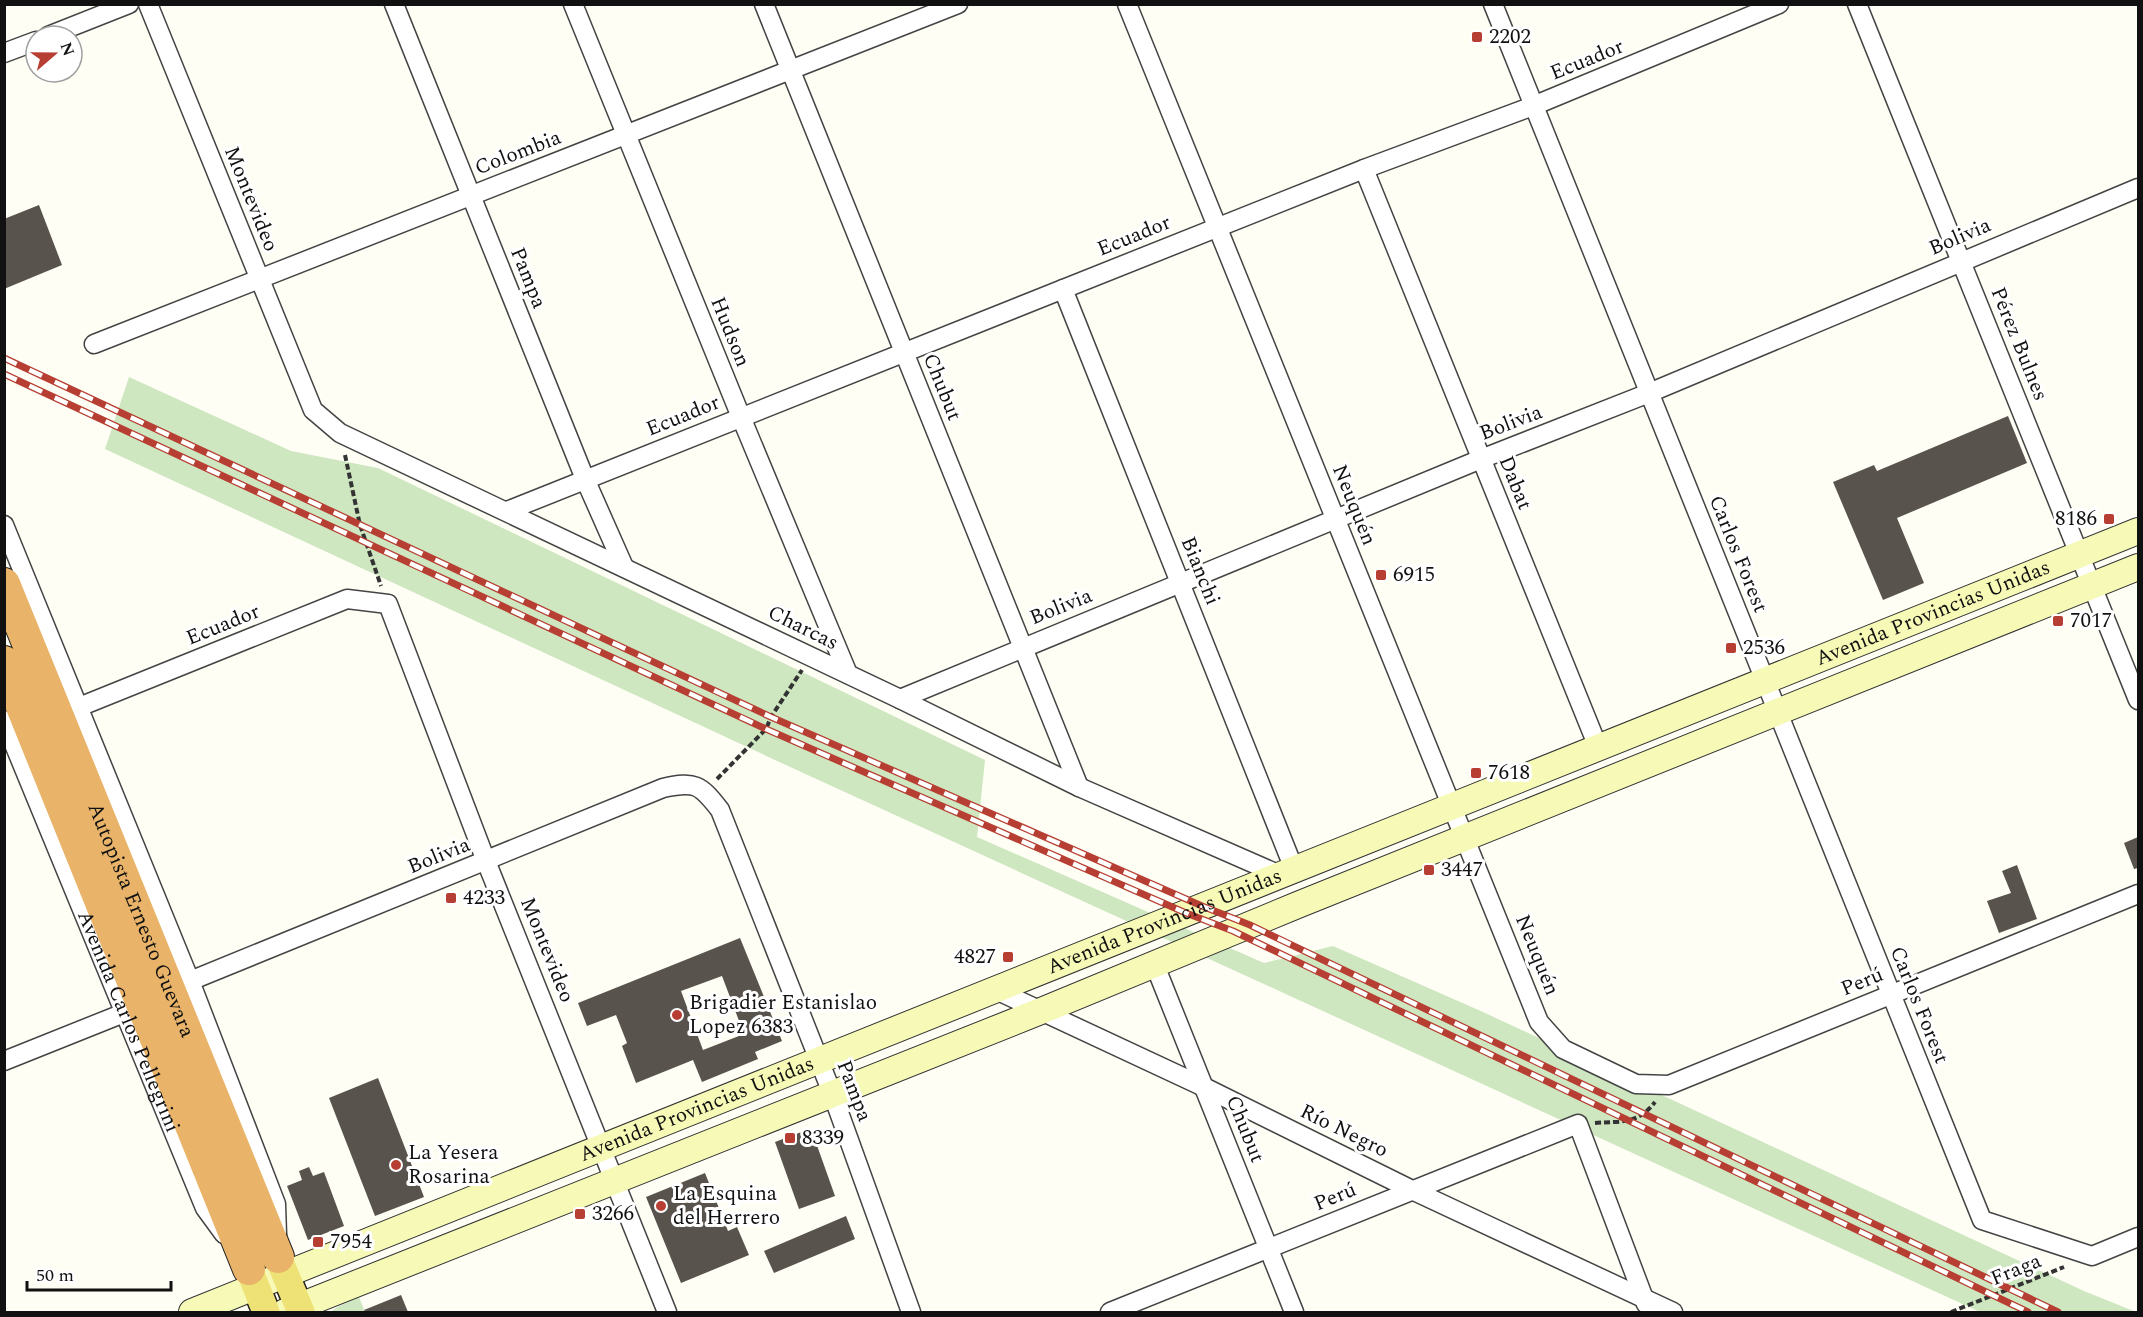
<svg xmlns="http://www.w3.org/2000/svg" width="2143" height="1317" font-family="Spectral,serif">
<style>
.green{fill:#cfe7c0}
.building{fill:#59534e;fill-rule:evenodd}
.lines{fill:none;stroke-linecap:round;stroke-linejoin:round}
.street-casing{stroke:#444;stroke-width:21}
.secondary-casing{stroke:#333;stroke-width:28}
.primary-casing{stroke:#222;stroke-width:30}
.highway-casing{stroke:#222;stroke-width:34}
.path{stroke:#333;stroke-width:4;stroke-dasharray:6 3;stroke-linecap:butt}
.street{stroke:#fff;stroke-width:18}
.secondary{stroke:#f7f9b6;stroke-width:26}
.primary{stroke:#eee176;stroke-width:27}
.highway{stroke:#e9b469;stroke-width:32}
.rail-casing{stroke:#b73e32;stroke-width:7}
.rail{stroke:#fff;stroke-width:4.5;stroke-dasharray:14;stroke-linecap:butt}
.poi-dot{fill:#b73e32;stroke:#fff;stroke-width:2}
.labels{text-anchor:middle;dominant-baseline:central;stroke-width:6;stroke-linejoin:round;paint-order:stroke}
.poi-label{font-size:21px;fill:#111;stroke:#fff;text-anchor:start}
.street-label{font-size:21px;fill:#111;stroke:#fff}
</style>
<rect width="100%" height="100%" fill="#fefef5"/>
<path class="green" d="M129,377L291,451L378,468L985,760L977,837L1264,963L1333,946L1483,1012L2084,1291L2136,1312H1980L788,766L105,449Z
M359,1297L365,1312H330L339,1306Z"/>
<path class="building" d="M39,205L62,265L4,289V219Z
M2008,416L2027,463L1897,518L1924,583L1883,600L1833,482L1874,465L1877,471Z
M2138,837V868L2134,869L2124,843Z
M2017,865L2037,919L1999,933L1987,901L2011,893L2002,871Z
M740,938L782,1041L755,1052L758,1059L702,1082L693,1060L636,1083L622,1046L627,1043L616,1015L587,1026L578,1003ZM722,976L744,1034L703,1050L681,991Z
M378,1078L424,1197L375,1216L329,1098Z
M804,1131L814,1137L835,1196L799,1209L775,1142Z
M309,1167L313,1176L324,1172L344,1226L308,1240L287,1186L302,1180L299,1171Z
M705,1173L728,1231L737,1227L749,1255L681,1283L646,1197Z
M846,1216L855,1239L774,1273L764,1251Z
M401,1295L408,1312H365L364,1310Z"/>
<g class="lines">
<g class="street-casing">
<g id="street">
<path d="M148,4L313,410L340,433L900,699L1079,787L1280,875"/>
<path d="M394,4L585,479L624,567"/>
<path d="M573,4L741,417L848,674"/>
<path d="M764,4L1079,787"/>
<path d="M1127,4L1539,1022L1563,1049L1636,1084L1669,1085L2138,894"/>
<path d="M1493,4L1982,1220L2092,1256L2138,1237"/>
<path d="M1857,4L2138,700"/>
<path d="M48,36L129,4"/>
<path d="M4,53L36,41"/>
<path d="M1364,169L1598,747"/>
<path d="M1063,289L1294,869"/>
<path d="M94,344L958,4"/>
<path d="M507,511L1364,169L1533,106L1779,4"/>
<path d="M4,525L190,981L276,1204L277,1235"/>
<path d="M900,699L1481,459L1649,393L2138,188"/>
<path d="M79,707L347,599L388,604L486,861L667,1312"/>
<path id="s1" d="M4,720L205,1208L224,1234"/>
<path d="M1154,963L1294,1312"/>
<path d="M190,981L663,788C695,781 700,784 720,810L832,1093L911,1312"/>
<path d="M994,989L1204,1087L1412,1190L1673,1312"/>
<path d="M4,1061L124,1013"/>
<path d="M1110,1312L1578,1124L1646,1304"/>
</g>
</g>
<g class="secondary-casing">
<g id="secondary">
<path id="s2" d="M192,1312L2138,531"/>
<path d="M285,1312L1041,1011L1300,904L2138,567"/>
</g>
</g>
<g class="primary-casing">
<path id="primary" d="M278,1257L301,1312
M249,1269L266,1312"/>
</g>
<g class="highway-casing">
<g id="highway">
<path id="s3" d="M4,584L278,1257"/>
<path d="M4,662L249,1269"/>
</g>
</g>
<path class="path" d="M345,455L360,525L381,586
M717,779L766,729L771,717L802,670
M1595,1123C1621,1121 1637,1125 1655,1102
M1951,1312L2064,1267"/>
<use href="#street" class="street"/>
<use href="#secondary" class="secondary"/>
<use href="#primary" class="primary"/>
<use href="#highway" class="highway"/>
<g class="rail-casing">
<path id="rail" d="M4,358L771,717L1202,906L1250,925L2058,1312
M4,374L766,729L1186,913L1233,931L2028,1312"/>
</g>
<use href="#rail" class="rail"/>
</g>
<g class="poi-dot">
<rect x="1471" y="31" width="12" height="12" rx="3"/>
<rect x="2103" y="513" width="12" height="12" rx="3"/>
<rect x="1375" y="569" width="12" height="12" rx="3"/>
<rect x="2052" y="615" width="12" height="12" rx="3"/>
<rect x="1725" y="642" width="12" height="12" rx="3"/>
<rect x="1470" y="767" width="12" height="12" rx="3"/>
<rect x="1423" y="864" width="12" height="12" rx="3"/>
<rect x="445" y="892" width="12" height="12" rx="3"/>
<rect x="1002" y="951" width="12" height="12" rx="3"/>
<circle cx="677" cy="1015" r="6"/>
<rect x="784" y="1132" width="12" height="12" rx="3"/>
<circle cx="396" cy="1165" r="6"/>
<circle cx="661" cy="1206" r="6"/>
<rect x="574" y="1208" width="12" height="12" rx="3"/>
<rect x="312" y="1236" width="12" height="12" rx="3"/>
</g>
<g class="labels">
<g class="poi-label">
<text x="1489" y="37">2202</text>
<text x="2097" y="519" text-anchor="end">8186</text>
<text x="1393" y="575">6915</text>
<text x="2070" y="621">7017</text>
<text x="1743" y="648">2536</text>
<text x="1488" y="773">7618</text>
<text x="1441" y="870">3447</text>
<text x="463" y="898">4233</text>
<text x="996" y="957" text-anchor="end">4827</text>
<text x="689" y="1003">Brigadier Estanislao<tspan x="689" dy="24">Lopez 6383</tspan></text>
<text x="802" y="1138">8339</text>
<text x="408" y="1153">La Yesera<tspan x="408" dy="24">Rosarina</tspan></text>
<text x="673" y="1194">La Esquina<tspan x="673" dy="24">del Herrero</tspan></text>
<text x="592" y="1214">3266</text>
<text x="330" y="1242">7954</text>
</g>
<g class="street-label">
<text transform="translate(1587 60) rotate(-22)">Ecuador</text>
<text transform="translate(518 153) rotate(-21)">Colombia</text>
<text transform="translate(251 199) rotate(68)">Montevideo</text>
<text transform="translate(1134 236) rotate(-22)">Ecuador</text>
<text transform="translate(1960 237) rotate(-23)">Bolivia</text>
<text transform="translate(528 278) rotate(68)">Pampa</text>
<text transform="translate(730 332) rotate(68)">Hudson</text>
<text transform="translate(2019 344) rotate(68)">Pérez Bulnes</text>
<text transform="translate(942 387) rotate(68)">Chubut</text>
<text transform="translate(683 416) rotate(-22)">Ecuador</text>
<text transform="translate(1511 423) rotate(-21)">Bolivia</text>
<text transform="translate(1515 483) rotate(68)">Dabat</text>
<text transform="translate(1354 505) rotate(68)">Neuquén</text>
<text transform="translate(1738 554) rotate(68)">Carlos Forest</text>
<text transform="translate(1200 571) rotate(68)">Bianchi</text>
<text transform="translate(1061 607) rotate(-22)">Bolivia</text>
<text stroke="none"><textPath href="#s2" startOffset="1876">Avenida Provincias Unidas</textPath></text>
<text transform="translate(223 625) rotate(-22)">Ecuador</text>
<text transform="translate(803 628) rotate(26)">Charcas</text>
<text transform="translate(439 856) rotate(-22)">Bolivia</text>
<text stroke="none"><textPath href="#s3" startOffset="363">Autopista Ernesto Guevara</textPath></text>
<text stroke="none"><textPath href="#s2" startOffset="1048">Avenida Provincias Unidas</textPath></text>
<text transform="translate(547 950) rotate(68)">Montevideo</text>
<text transform="translate(1537 955) rotate(68)">Neuquén</text>
<text transform="translate(1862 982) rotate(-22)">Perú</text>
<text transform="translate(1919 1005) rotate(68)">Carlos Forest</text>
<text stroke="none"><textPath href="#s1" startOffset="326">Avenida Carlos Pellegrini</textPath></text>
<text transform="translate(854 1091) rotate(69)">Pampa</text>
<text stroke="none"><textPath href="#s2" startOffset="544">Avenida Provincias Unidas</textPath></text>
<text transform="translate(1245 1129) rotate(68)">Chubut</text>
<text transform="translate(1344 1131) rotate(26)">Río Negro</text>
<text transform="translate(1335 1197) rotate(-22)">Perú</text>
<text transform="translate(2016 1270) rotate(-22)">Fraga</text>
</g>
</g>
<rect width="2143" height="1317" fill="none" stroke="#111111" stroke-width="12"/>
<g transform="translate(54 54) rotate(70)"><circle r="28" fill="#ffffff" stroke="#a0a0a0" stroke-width="1.5"/>
<path d="M0-4.5L10 22L0 15L-10 22Z" fill="#b73e32"/>
<text y="-9" font-size="16" font-weight="bold" text-anchor="middle" fill="#111111">N</text>
</g>
<path d="M27 1281v9h144v-9" fill="none" stroke="#111111" stroke-width="3"/>
<text x="36" y="1281" font-size="18" fill="#111111" stroke="#ffffff" stroke-width="4.5" paint-order="stroke">50 m</text>
</svg>
